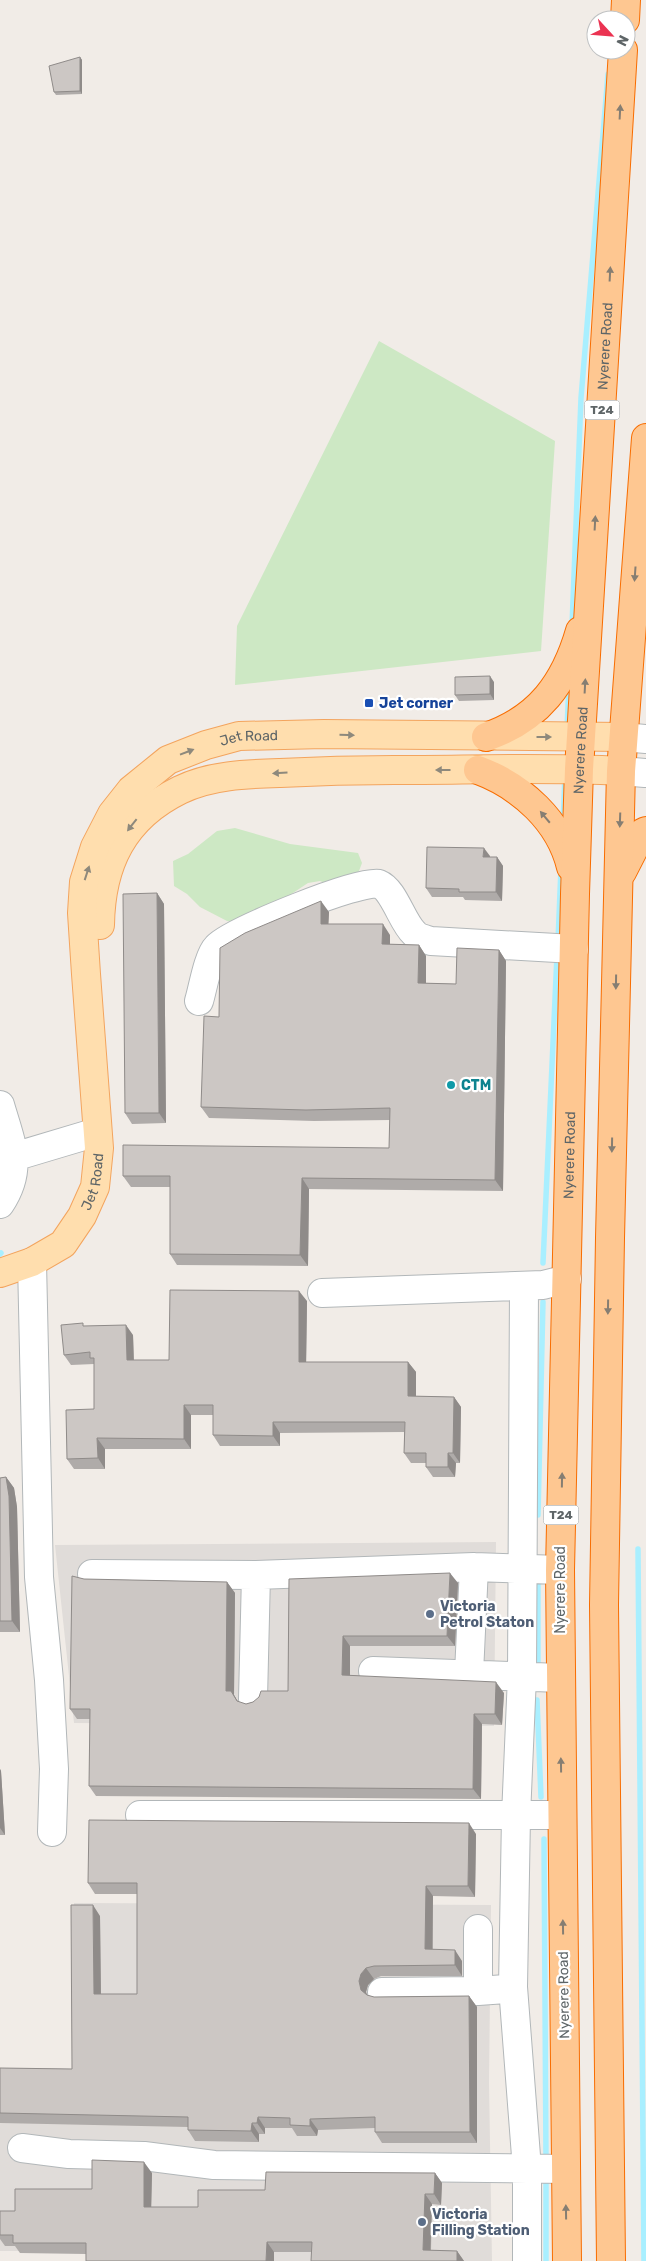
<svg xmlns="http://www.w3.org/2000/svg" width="646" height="2261" font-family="Rubik,sans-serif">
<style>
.industrial{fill:#e0dcd9}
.green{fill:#cde8c4}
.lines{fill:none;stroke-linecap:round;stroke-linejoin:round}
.stream{stroke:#a9efff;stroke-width:5.5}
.minor-casing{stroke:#b2b7b9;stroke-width:30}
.major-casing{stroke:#f3a45e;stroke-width:30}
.highway-casing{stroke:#f86d00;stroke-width:30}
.minor{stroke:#fff;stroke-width:28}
.major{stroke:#ffdeae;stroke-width:28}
.highway{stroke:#fec791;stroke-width:28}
.wall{fill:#afaba9}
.shaded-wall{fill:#8f8b89}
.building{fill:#ccc7c4;stroke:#8f8b89}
.oneway{fill:#867e72}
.oneway2{fill:#8e897c}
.transit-dot{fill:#1a4fb4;stroke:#fff;stroke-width:2}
.culture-dot{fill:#0f9aa8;stroke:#fff;stroke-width:2}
.service-dot{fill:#5c6f8a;stroke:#fff;stroke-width:2}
.labels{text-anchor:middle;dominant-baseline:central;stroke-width:4.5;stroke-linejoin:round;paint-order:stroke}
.shield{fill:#fff;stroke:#8e9395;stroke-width:1}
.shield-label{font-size:12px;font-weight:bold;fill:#5e6567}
.street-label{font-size:14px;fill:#5e6567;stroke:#fff}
.transit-label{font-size:14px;font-weight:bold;fill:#164399;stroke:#fff;text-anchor:start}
.culture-label{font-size:14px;font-weight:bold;fill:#0d838f;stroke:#fff;text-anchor:start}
.service-label{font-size:14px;font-weight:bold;fill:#4e5e75;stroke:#fff;text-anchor:start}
</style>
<rect width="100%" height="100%" fill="#f1ece7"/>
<path class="industrial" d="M496,1542L494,1726L74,1723L55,1545Z
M74,1903L491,1905L489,2083L492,2261H86L85,2251H0V2080H72Z"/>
<path class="green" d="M379,341L555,441L541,651L235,685L237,626Z
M235,828L290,844L358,853L362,863L359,871L351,879L330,885L320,881L308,883L246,924L227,921L200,907L187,894L174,886L173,861L188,854L217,831Z"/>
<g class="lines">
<path class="stream" d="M572,626L581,398L608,74
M567,729L569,683
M563,824L565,775
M558,941L561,868
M0,1254L1,1253
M543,1263L557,955
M538,1515L543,1302
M638,1549L644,2261
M538,1583V1666
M537,1700L541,1797
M544,1839L546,2161
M546,2176V2261"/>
<g class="minor-casing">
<path id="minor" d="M623,737L646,739
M621,771L645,773
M199,1001C203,988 208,956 217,947C230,932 363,878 379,884C394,890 402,922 414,933C418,938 425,939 431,941L574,949
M0,1105C11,1143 24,1168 0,1204
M0,1161L97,1132
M32,1262L39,1577L49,1680L54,1769L52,1832
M322,1293L543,1285L567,1279
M92,1574L256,1575L474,1567L560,1570
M373,1671L560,1678
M469,1673L474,1567
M253,1699L256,1575
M140,1815H562
M513,1987L527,2169V2261
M478,1991V1929
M382,1992L478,1991L506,1989L513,1987L516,1816L522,1676L524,1286
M22,2148L69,2154L144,2156L214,2165L566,2169"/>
</g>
<g class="major-casing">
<g id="major">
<path d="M100,925C101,864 123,818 180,790C210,775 247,774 280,773C318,771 356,770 394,770C470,770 546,767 621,771"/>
<path id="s1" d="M0,1273L32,1262L63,1244L82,1216L95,1187L99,1148L86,974L82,913L84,882L95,847L112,814L131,790L168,760L206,745L239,736L324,734L623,737"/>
</g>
</g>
<g class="highway-casing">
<g id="highway">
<path d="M625,20L626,0"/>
<path d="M486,737C539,719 565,683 580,631"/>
<path d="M478,770C521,786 560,821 571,867"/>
<path d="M622,872L642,833L646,831"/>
<path id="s2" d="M567,2261L560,1570L575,894L579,769L623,50"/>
<path d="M611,2261L604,1605L610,1238L621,771L646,438"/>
</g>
</g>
<use href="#minor" class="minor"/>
<use href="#major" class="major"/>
<use href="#highway" class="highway"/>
</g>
<path class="wall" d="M80,57L82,60V94L56,95L54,92Z
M494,682V700L459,701L455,695Z
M490,856V857H497L503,866L502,901L465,900L463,897H432L426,888Z
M157,893L164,904L166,1123L132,1124L125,1113Z
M329,912L328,924L390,935V944L419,945L426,956V983L456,984L499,950L506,961L503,1191L309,1189L308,1266L177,1265L170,1254V1187H131L123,1176L389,1148L390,1120L314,1121L209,1118L201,1107L219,1017Z
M307,1301L306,1362H408L416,1372V1396L454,1397L461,1407L460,1463H456L455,1477H433L426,1467V1463H411L404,1453V1432L280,1433V1446H220L213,1435V1415H191V1449H105V1469H74L67,1459L94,1409V1364L71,1365L64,1355L85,1326L133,1335L134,1360H169Z
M6,1477L14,1488L17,1507L20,1632H0V1478Z
M84,1579L227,1582L235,1593L234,1695L238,1702L246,1704L288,1691L289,1579L458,1583L455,1646H350V1675L504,1693L502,1725L482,1724L481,1799L96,1796L89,1786L90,1719H77L70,1709Z
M0,1769L1,1771L5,1835H0Z
M476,1834L475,1897L433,1896V1949L462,1961V1976H381L374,1979L368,1985L366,1992L367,1995L374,1997L469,1996L477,2007V2143H382L375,2132V2128L318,2130L317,2136H297L292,2128H265V2134H259V2142L195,2141L188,2130V2127L0,2123V2068L72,2069L100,1916L101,1994H137V1894H95L88,1883Z
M152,2173L151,2207H198L265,2190L435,2173L442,2183L441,2205L432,2204L431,2250L457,2251L464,2261H311L312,2252H274V2261H86V2254L20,2253L15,2246H5L0,2239V2211H15Z"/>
<path class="shaded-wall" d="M80,57L82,60V94L80,91Z
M490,676L494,682V700L490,694Z
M484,848L490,856L489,866L483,857Z
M497,857L503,866L502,901L496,892Z
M157,893L164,904L166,1123L159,1113Z
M321,901L329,912L328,935L321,924Z
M383,924L390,935V955L382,944Z
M419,945L426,956V994L418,983Z
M499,950L506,961L503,1191L495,1180Z
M302,1178L309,1189L308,1266L300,1255Z
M299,1291L307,1301L306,1372L299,1362Z
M126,1325L133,1335L134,1370L127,1360Z
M408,1362L416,1372V1406L408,1396Z
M454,1397L461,1407L460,1463L453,1453Z
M184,1405L191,1415V1449L184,1439Z
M273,1422L280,1433V1446L273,1436Z
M97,1438L105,1449V1469L98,1458Z
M448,1453L456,1463L455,1477L448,1467Z
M6,1477L14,1488L17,1507L20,1632L12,1621Z
M450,1573L458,1583L455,1646L447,1636Z
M227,1582L235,1593L234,1695L244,1712L226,1691Z
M343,1636L350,1646V1686L342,1675Z
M496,1682L504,1693L502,1725L495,1714Z
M474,1714L482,1724L481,1799L473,1789Z
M0,1769L1,1771L5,1835L0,1828Z
M469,1823L476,1834L475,1897L468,1886Z
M426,1886L433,1896L432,1960L425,1949Z
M93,1905L100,1916L101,2004L94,1994Z
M455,1950L462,1961V1976L455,1965Z
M366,1968L374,1979L368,1985L366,1992L369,2000L361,1990L359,1981L361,1974Z
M469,1996L477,2007V2143L470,2132Z
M258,2117L265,2128V2134L257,2123Z
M310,2119L318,2130L317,2136L310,2126Z
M252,2123L259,2134V2142L251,2131Z
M144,2162L152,2173L151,2217L144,2207Z
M435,2173L442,2183L441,2205L434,2194Z
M425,2194L432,2204L430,2261L423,2250Z
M267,2242L274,2252V2261H266Z
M457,2251L464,2261H457Z"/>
<path class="building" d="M80,57V91L54,92L49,66Z
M490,676V694L455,695V677Z
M427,847L484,848L483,857H497L496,892H459V889L426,888Z
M157,893L159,1113H125L123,894Z
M321,901V924H383L382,944L419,945L418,983L456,984L457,948L499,950L495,1180L302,1178L300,1255L170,1254V1176H123V1145L389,1148L390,1108L306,1110L201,1107L204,1016L219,1017L220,948L245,933Z
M170,1290L299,1291V1362H408V1396L454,1397L453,1453H448V1467H426V1453H404L405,1422H273V1436L213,1435V1405H184V1439L97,1438L98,1458L67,1459L66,1410L94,1409V1358H90V1352L64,1355L61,1325L83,1323V1326L126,1325L127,1360H169Z
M6,1477L9,1496L12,1621H0V1478Z
M450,1573L447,1636H343L342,1675L496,1682L495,1714H474L473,1789L89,1786L90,1709H70L72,1576L84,1579L227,1582L226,1691H231L237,1701L246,1704L253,1702L259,1697L261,1691H288L289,1579Z
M89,1820L469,1823L468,1886H426L425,1949L455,1950V1965L374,1966L366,1968L361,1974L359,1981L361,1990L367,1995L374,1997L469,1996L470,2132H375V2117L310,2119V2126L290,2125V2118L258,2117L257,2123H252L251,2131L188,2130V2117L0,2113V2068L72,2069L71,1905H93L94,1994H137V1883H88Z
M92,2160L144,2162V2207H198V2190H265L266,2172L435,2173L434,2194H425L423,2250L457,2251V2261H311L312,2242H267L266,2261H86V2243H13V2235H0V2211H15V2189H92Z"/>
<defs><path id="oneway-solid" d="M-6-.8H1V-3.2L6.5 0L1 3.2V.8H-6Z" transform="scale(1.25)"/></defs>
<g class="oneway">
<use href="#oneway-solid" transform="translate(620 112) rotate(-87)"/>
<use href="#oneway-solid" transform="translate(610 274) rotate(-87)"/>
<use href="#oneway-solid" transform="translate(595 523) rotate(-87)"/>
<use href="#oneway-solid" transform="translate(635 574) rotate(94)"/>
<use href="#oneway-solid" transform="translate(585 686) rotate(-87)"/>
<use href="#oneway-solid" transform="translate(545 817) rotate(-130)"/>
<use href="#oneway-solid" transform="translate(620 820) rotate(92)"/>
<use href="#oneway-solid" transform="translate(616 982) rotate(91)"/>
<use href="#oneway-solid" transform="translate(612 1145) rotate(91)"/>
<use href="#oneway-solid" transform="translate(608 1307) rotate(91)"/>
<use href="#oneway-solid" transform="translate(562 1480) rotate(-89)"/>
<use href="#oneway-solid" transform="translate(561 1765) rotate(-91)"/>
<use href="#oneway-solid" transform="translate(563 1927) rotate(-91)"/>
<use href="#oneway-solid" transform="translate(566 2212) rotate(-91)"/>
</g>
<g class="oneway2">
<use href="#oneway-solid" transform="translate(347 735) rotate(1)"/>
<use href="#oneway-solid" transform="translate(544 737)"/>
<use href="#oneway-solid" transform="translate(187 752) rotate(-21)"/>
<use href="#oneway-solid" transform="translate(443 770) rotate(180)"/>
<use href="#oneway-solid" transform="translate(280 773) rotate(177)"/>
<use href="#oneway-solid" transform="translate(132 825) rotate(128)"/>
<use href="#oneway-solid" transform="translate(87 873) rotate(-72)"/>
</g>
<rect class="transit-dot" x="364" y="698" width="10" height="10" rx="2.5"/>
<circle class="culture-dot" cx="451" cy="1085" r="5"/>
<g class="service-dot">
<circle cx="430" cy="1614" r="5"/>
<circle cx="422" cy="2222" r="5"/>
</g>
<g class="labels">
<g class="shield">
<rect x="584.5" y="400.5" width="35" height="19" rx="4"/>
<rect x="543.5" y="1505.5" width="35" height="19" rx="4"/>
</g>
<g class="shield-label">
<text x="602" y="410">T24</text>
<text x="561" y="1515">T24</text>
</g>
<g class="street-label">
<text stroke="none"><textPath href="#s2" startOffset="1916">Nyerere Road</textPath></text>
<text stroke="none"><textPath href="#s1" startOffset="678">Jet Road</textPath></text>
<text stroke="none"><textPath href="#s2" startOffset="1511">Nyerere Road</textPath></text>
<text stroke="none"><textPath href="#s2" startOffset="1106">Nyerere Road</textPath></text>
<text stroke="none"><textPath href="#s1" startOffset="140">Jet Road</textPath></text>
<text transform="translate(560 1590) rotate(-90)">Nyerere Road</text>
<text transform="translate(564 1995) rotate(-91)">Nyerere Road</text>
</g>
<g class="transit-label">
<text x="379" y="703">Jet corner</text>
</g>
<g class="culture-label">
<text x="461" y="1085">CTM</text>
</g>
<g class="service-label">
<text x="440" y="1606">Victoria<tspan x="440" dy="16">Petrol Staton</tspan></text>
<text x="432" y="2214">Victoria<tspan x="432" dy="16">Filling Station</tspan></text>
</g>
</g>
<g transform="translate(611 35) rotate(116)"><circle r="24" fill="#ffffff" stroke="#bfc1c2"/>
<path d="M0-4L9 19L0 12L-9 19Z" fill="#eb3352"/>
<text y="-8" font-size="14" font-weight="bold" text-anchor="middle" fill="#5e6567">N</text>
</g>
</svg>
